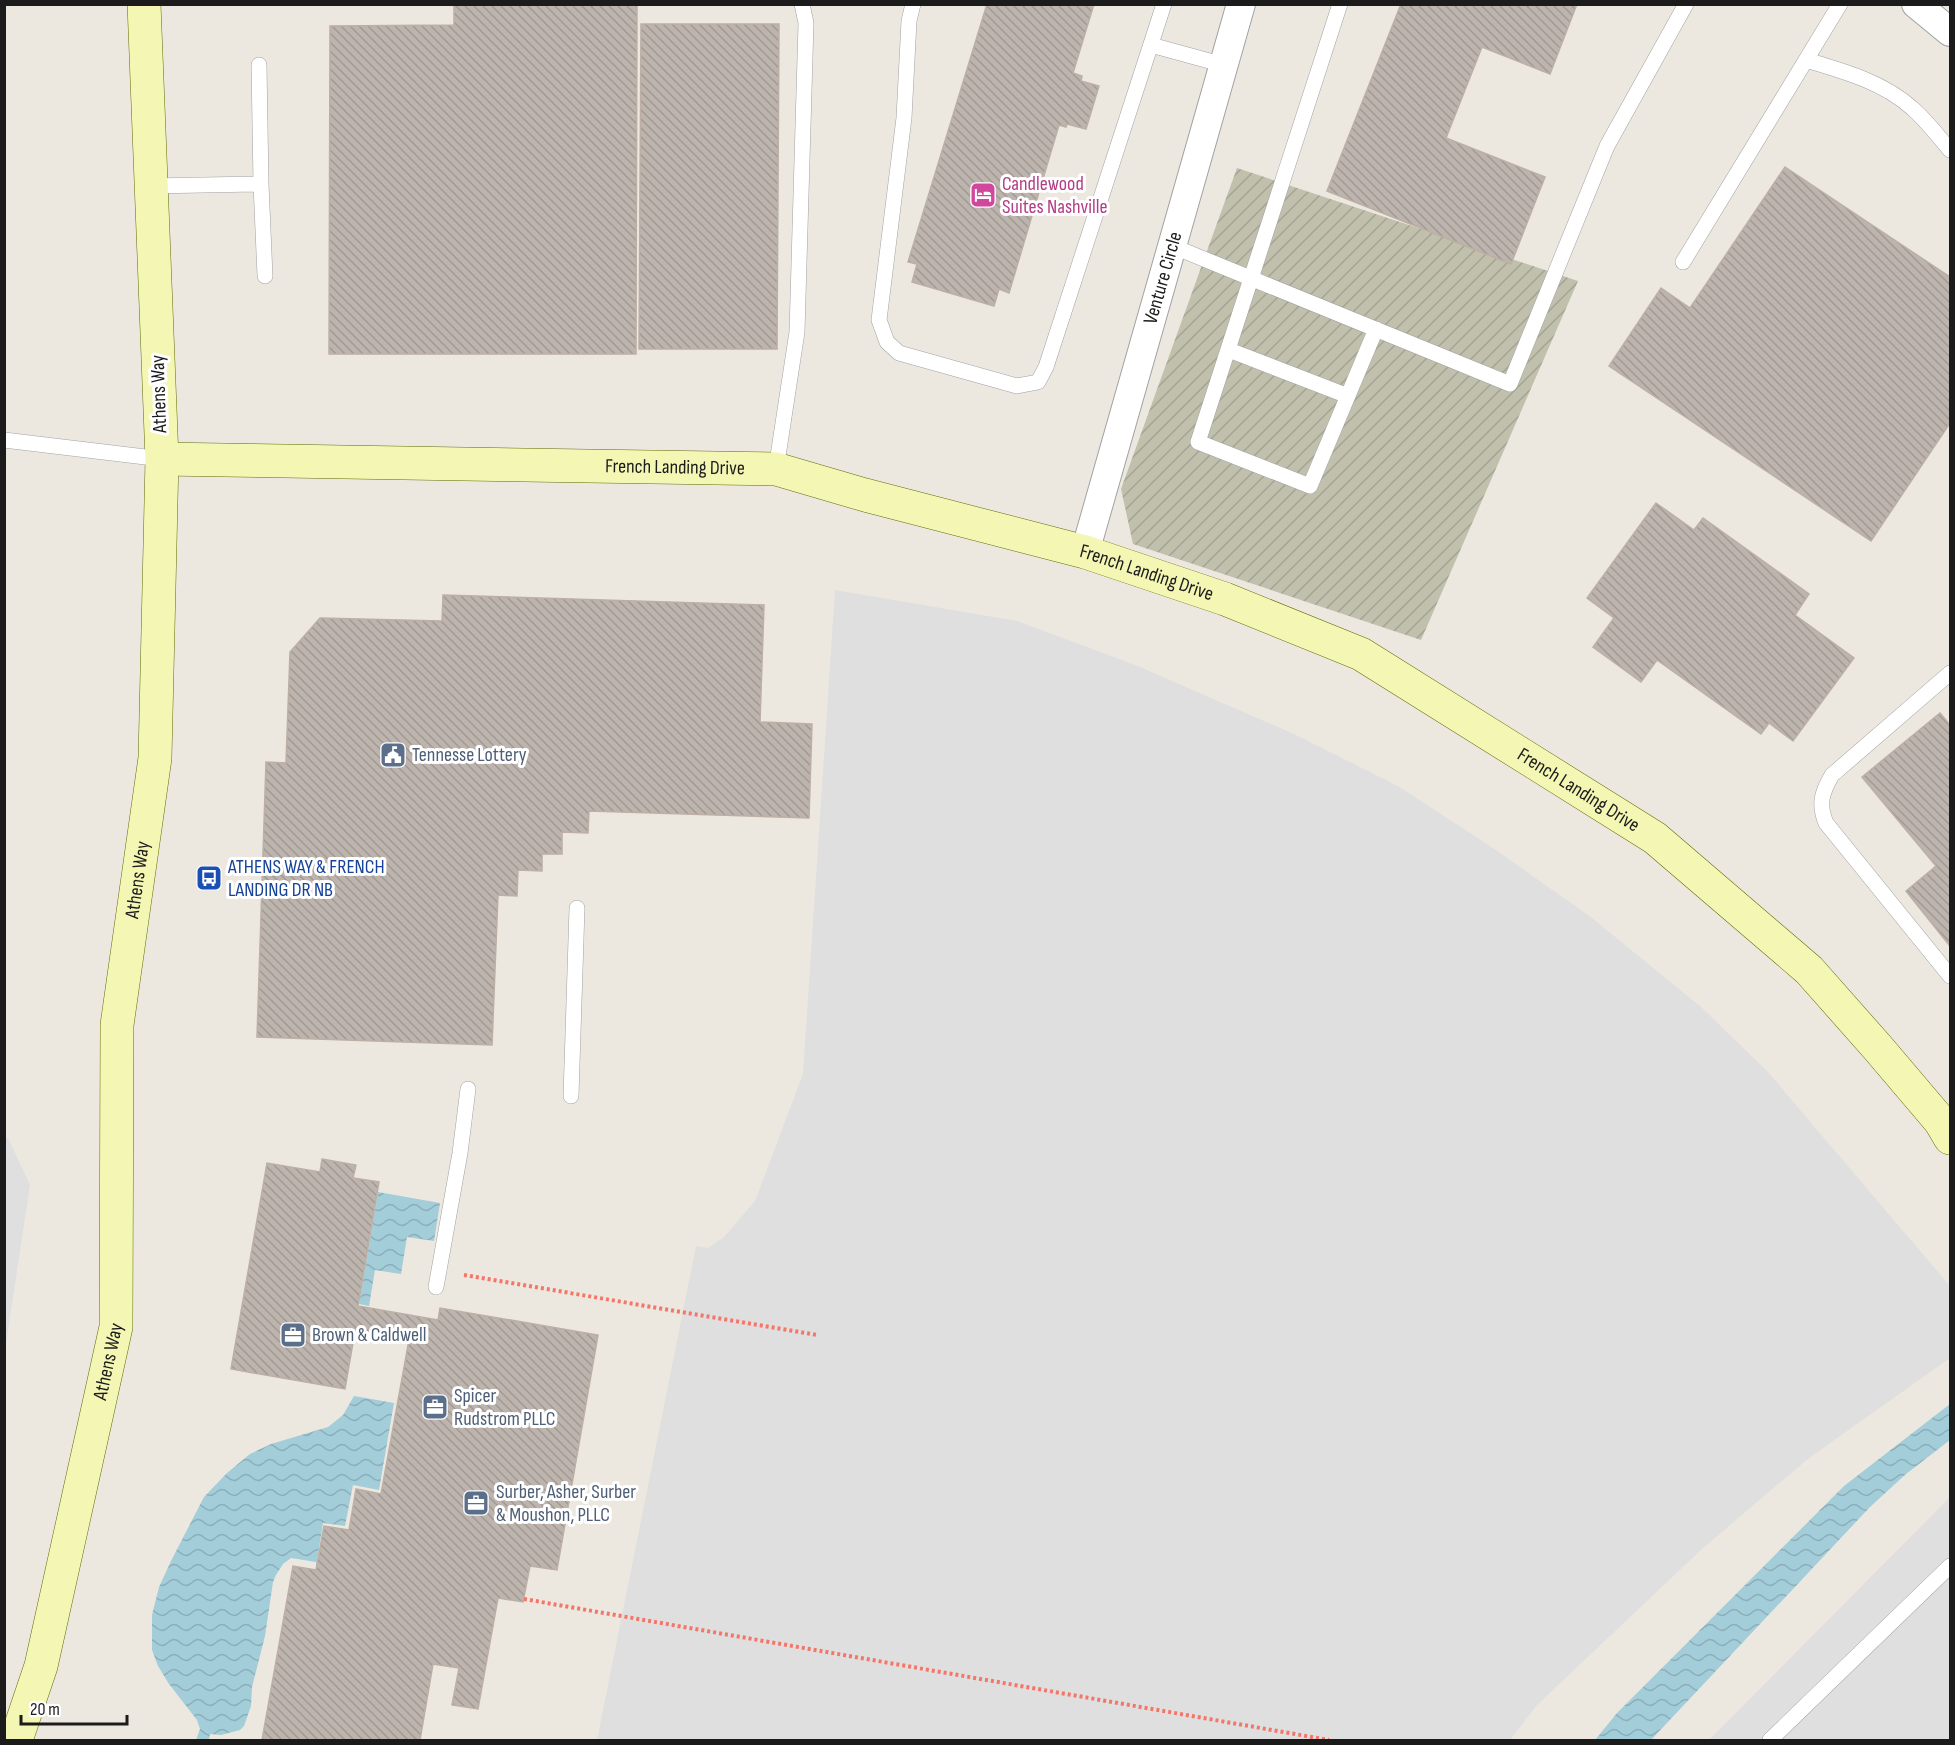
<svg xmlns="http://www.w3.org/2000/svg" width="1955" height="1745" font-family="'Sofia Sans Condensed',sans-serif">
<style>
.construction{fill:url(#construction-furrows)}
.parking{fill:#dfdfdf}
.water{fill:url(#water-waves)}
.building{fill:url(#building-back-hatch);stroke:#bdafa4;stroke-width:1.5}
.lines{fill:none;stroke-linecap:round;stroke-linejoin:round}
.lane-casing{stroke:#a2a2a2;stroke-width:16}
.street-casing{stroke:#a2a2a2;stroke-width:30}
.secondary-casing{stroke:#626c08;stroke-width:34}
.path{stroke:#f47669;stroke-width:4;stroke-dasharray:3 3;stroke-linecap:butt}
.lane{stroke:#fff;stroke-width:15}
.street{stroke:#fff;stroke-width:28}
.secondary{stroke:#f4f7b4;stroke-width:33}
.labels{text-anchor:middle;dominant-baseline:central;stroke-width:6;stroke-linejoin:round;paint-order:stroke}
.hotel-label{font-size:20px;fill:#b23c85;stroke:#fff;text-anchor:start}
.street-label{font-size:20px;fill:#1b1b1b;stroke:#fff}
.service-label{font-size:20px;fill:#4e5e75;stroke:#fff;text-anchor:start}
.transit-label{font-size:20px;fill:#164399;stroke:#fff;text-anchor:start}
</style>
<defs>
<pattern id="construction-furrows" width="10" height="10" patternUnits="userSpaceOnUse" patternTransform="scale(1.5)"><rect width="10" height="10" fill="#c0c0ad"/><path d="M-1 1l2-2M0 10L10 0M9 11l2-2" fill="none" stroke="#a4a494"/></pattern>
<pattern id="water-waves" width="16" height="10" patternUnits="userSpaceOnUse" patternTransform="scale(1.5)"><rect width="16" height="10" fill="#a2cdd9"/><path d="M0 5q4-4 8 0t8 0" fill="none" stroke="#8bafba"/></pattern>
<pattern id="building-back-hatch" width="6" height="6" patternUnits="userSpaceOnUse" patternTransform="scale(1.5)"><rect width="6" height="6" fill="#bcb4ad"/><path d="M-1 5l2 2M0 0l6 6M5-1l2 2" fill="none" stroke="#a19a94"/></pattern>
</defs>
<rect width="100%" height="100%" fill="#ece8e0"/>
<path class="construction" d="M1237,168L1578,281L1421,640L1133,544L1121,489Z"/>
<path class="parking" d="M835,590L1017,621L1133,664L1294,734L1398,786L1490,846L1591,917L1625,945L1700,1006L1767,1071L1950,1286V1358L1809,1458L1703,1548L1537,1705L1510,1740H597L696,1246L708,1248L724,1237L755,1201L803,1074Z
M5,1138H8L30,1185L5,1350Z
M1950,1497V1740H1709Z"/>
<path class="water" d="M378,1192L440,1203L434,1241L407,1237L401,1274L375,1270L369,1306L359,1304Z
M354,1396L394,1403L379,1490L353,1485L345,1526L323,1523L316,1567V1562L291,1558L283,1564L276,1575L273,1582L265,1636L252,1687L251,1706L244,1726L240,1730L221,1735L210,1734L209,1740H196L200,1729L197,1720L169,1684L158,1666L152,1650V1615L159,1587L172,1559L204,1497L227,1473L250,1454L271,1444L328,1427L343,1415Z
M1950,1404V1440L1906,1474L1870,1507L1651,1740H1595L1617,1713L1844,1486Z"/>
<path class="building" d="M454,4H637L636,354H329L330,26L454,25Z
M987,4H1094L1073,73L1082,76L1081,81L1099,86L1086,129L1067,124L1066,127L1059,125L1009,293L999,289L994,306L912,282L917,264L908,262Z
M1401,4H1577L1550,74L1482,47L1446,138L1545,177L1511,264L1327,191Z
M641,24H779L777,349H639Z
M1785,167L1950,277V423L1871,541L1609,366L1661,288L1690,308Z
M1656,503L1694,530L1703,518L1809,594L1795,615L1854,658L1793,741L1769,723L1761,734L1657,660L1641,682L1593,647L1614,618L1587,598Z
M443,595L764,605L760,722L812,724L809,818L589,811L588,833L562,832V854H542V871L518,870L517,896L498,895L492,1045L257,1037L266,762L286,763L290,652L320,618L442,621Z
M1940,713L1950,725V946L1906,891L1936,866L1862,777Z
M322,1159L356,1165L353,1178L379,1182L358,1306L438,1320L440,1308L598,1335L557,1570L530,1566L523,1602L498,1598L478,1709L452,1705L459,1668L433,1664L420,1740H262L293,1566L316,1570L324,1526L349,1530L356,1489L381,1494L409,1340L355,1331L345,1389L231,1369L267,1163L320,1172Z"/>
<g class="lines">
<g class="lane-casing">
<path id="lane" d="M913,4L909,21L904,118L879,320L887,342L899,353L1017,386L1038,382L1046,367L1164,4
M1340,4L1198,442L1310,486L1376,329
M1151,45L1224,65
M1806,60C1843,71 1883,82 1912,108C1926,120 1938,136 1950,150
M259,65L261,184
M151,186L261,184L265,276
M1172,246L1510,384L1607,146L1686,4
M1683,262L1840,4
M1229,350L1348,396
M4,440L162,459
M776,469L797,332L806,23L802,4
M1950,673L1832,775C1822,792 1818,804 1826,823L1950,976
M571,1096L577,908
M436,1287L460,1153L468,1089
M1770,1740L1950,1566"/>
</g>
<g class="street-casing">
<g id="street">
<path d="M1916,4L1950,32"/>
<path id="s1" d="M1085,552L1241,4"/>
</g>
</g>
<g class="secondary-casing">
<g id="secondary">
<path id="s2" d="M162,459L776,469L865,495L1085,552L1225,599L1361,654L1655,838L1809,970L1878,1048L1940,1121L1950,1138"/>
<path id="s3" d="M16,1740L41,1666L116,1327L117,1025L155,758L162,459L144,4"/>
</g>
</g>
<path class="path" d="M464,1275L817,1335
M524,1599L1329,1740"/>
<use href="#lane" class="lane"/>
<use href="#street" class="street"/>
<use href="#secondary" class="secondary"/>
</g>
<defs>
<g id="hotel-square" transform="scale(1.35)"><rect x="-9" y="-9" width="18" height="18" rx="4" fill="#d1479c" stroke="#fff"/><path d="M-6-4.5h1.5V1H6V5H4.5V3h-9V5H-6ZM-4 0a1.8 1.8 0 1 1 3.6 0ZM.5 0V-2.5h3Q6-2.5 6 0Z" fill="#fff"/></g>
<g id="civic-square" transform="scale(1.35)"><rect x="-9" y="-9" width="18" height="18" rx="4" fill="#5c6f8a" stroke="#fff"/><path d="M-.6-6.5H3V-4.5H.6V-3L4-1V1h2V6H-6V1h2V-1L-.6-3ZM-1.2 2.5V6h2.4V2.5Z" fill="#fff"/></g>
<g id="bus-square" transform="scale(1.35)"><rect x="-9" y="-9" width="18" height="18" rx="4" fill="#1a4fb4" stroke="#fff"/><path d="M-5-6H5V4H4V6H2V4H-2V6H-4V4H-5ZM-3.5-4V0h7V-4ZM-3.5 1.2v1.5H-2V1.2ZM2 1.2v1.5H3.5V1.2Z" fill="#fff"/></g>
<g id="office-square" transform="scale(1.35)"><rect x="-9" y="-9" width="18" height="18" rx="4" fill="#5c6f8a" stroke="#fff"/><path d="M-6-3h4V-5.5h4V-3h4V5H-6ZM-1-4.5V-3h2v-1.5ZM-6 0V1H6V0Z" fill="#fff"/></g>
</defs>
<g fill-rule="evenodd">
<use href="#hotel-square" x="983" y="195"/>
<use href="#civic-square" x="393" y="755"/>
<use href="#bus-square" x="209" y="878"/>
<use href="#office-square" x="293" y="1335"/>
<use href="#office-square" x="435" y="1407"/>
<use href="#office-square" x="476" y="1503"/>
</g>
<g class="labels">
<g class="hotel-label">
<text x="1002" y="184">Candlewood<tspan x="1002" dy="23">Suites Nashville</tspan></text>
</g>
<g class="street-label">
<text stroke="none"><textPath href="#s1" startOffset="285">Venture Circle</textPath></text>
<text transform="translate(159 394) rotate(-92)">Athens Way</text>
<text stroke="none"><textPath href="#s2" startOffset="513">French Landing Drive</textPath></text>
<text stroke="none"><textPath href="#s2" startOffset="999">French Landing Drive</textPath></text>
<text stroke="none"><textPath href="#s2" startOffset="1485">French Landing Drive</textPath></text>
<text stroke="none"><textPath href="#s3" startOffset="874">Athens Way</textPath></text>
<text stroke="none"><textPath href="#s3" startOffset="390">Athens Way</textPath></text>
</g>
<g class="service-label">
<text x="412" y="755">Tennesse Lottery</text>
<text x="312" y="1335">Brown &amp; Caldwell</text>
<text x="454" y="1396">Spicer<tspan x="454" dy="23">Rudstrom PLLC</tspan></text>
<text x="496" y="1492">Surber, Asher, Surber<tspan x="496" dy="23">&amp; Moushon, PLLC</tspan></text>
</g>
<g class="transit-label">
<text x="228" y="867">ATHENS WAY &amp; FRENCH<tspan x="228" dy="23">LANDING DR NB</tspan></text>
</g>
</g>
<rect width="1955" height="1745" fill="none" stroke="#1b1b1b" stroke-width="12"/>
<path d="M21 1715v9h106v-9" fill="none" stroke="#1b1b1b" stroke-width="3"/>
<text x="30" y="1715" font-size="18" fill="#1b1b1b" stroke="#ffffff" stroke-width="4.5" paint-order="stroke">20 m</text>
</svg>
